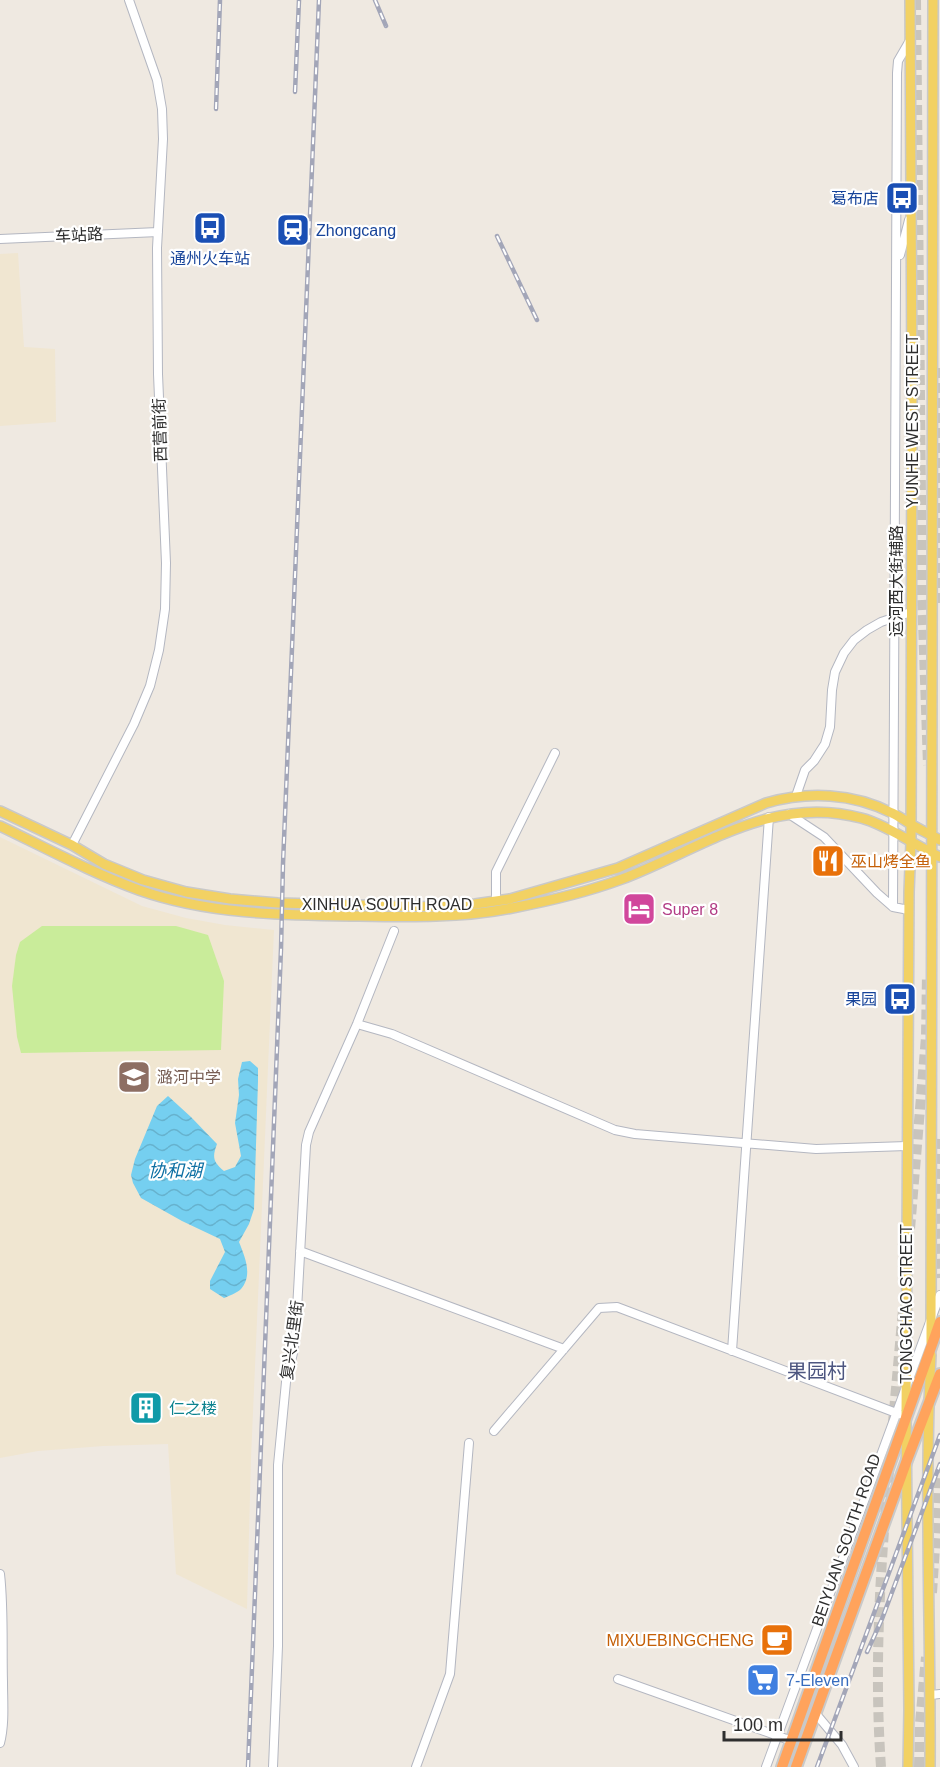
<svg xmlns="http://www.w3.org/2000/svg" width="940" height="1767" font-family="Arial,'Noto Sans SC',sans-serif">
<style>
.education{fill:#f0e6d1}
.pitch{fill:#c9ec9a}
.water{fill:url(#water-waves)}
.lines{fill:none;stroke-linecap:round;stroke-linejoin:round}
.highway-tunnel{stroke:#c8c4bd;stroke-width:10;stroke-dasharray:10 5;stroke-linecap:butt}
.minor-casing{stroke:#b4b7c1;stroke-width:10}
.major-casing{stroke:#c9c9c9;stroke-width:12}
.highway-casing{stroke:#c9c9c9;stroke-width:14}
.minor{stroke:#fff;stroke-width:8}
.major{stroke:#f2d163;stroke-width:9}
.highway{stroke:#ffa35c;stroke-width:10}
.rail-casing{stroke:#a3a6b8;stroke-width:4.5}
.rail{stroke:#fff;stroke-width:2;stroke-dasharray:7;stroke-linecap:butt}
.labels{text-anchor:middle;dominant-baseline:central;stroke-width:4.5;stroke-linejoin:round;paint-order:stroke}
.transit-label{font-size:16px;fill:#164399;stroke:#fff;text-anchor:end}
.street-label{font-size:16px;fill:#2e2e2e;stroke:#fff}
.food-label{font-size:16px;fill:#c56008;stroke:#fff;text-anchor:start}
.hotel-label{font-size:16px;fill:#b23c85;stroke:#fff;text-anchor:start}
.education-label{font-size:16px;fill:#785e54;stroke:#fff;text-anchor:start}
.culture-label{font-size:16px;fill:#0d838f;stroke:#fff;text-anchor:start}
.shop-label{font-size:16px;fill:#366cbe;stroke:#fff;text-anchor:start}
.water-label{font-size:18px;font-style:italic;fill:#0d6fa3;stroke:#fff}
.quarter-label{font-size:20px;fill:#4d5680;stroke:#fff}
</style>
<defs>
<pattern id="water-waves" width="16" height="10" patternUnits="userSpaceOnUse" patternTransform="scale(1.5)"><rect width="16" height="10" fill="#75cff0"/><path d="M0 5q4-4 8 0t8 0" fill="none" stroke="#66b2ce"/></pattern>
</defs>
<rect width="100%" height="100%" fill="#efe9e1"/>
<path class="education" d="M18,253L24,347L55,349L56,422L0,426V254Z
M0,837L142,906L186,918L225,925L274,930L251,1458L247,1609L176,1574L168,1444L103,1446L38,1451L0,1458Z"/>
<path class="pitch" d="M42,926H176L208,935L224,981L221,1050L21,1053L17,1037L12,986L16,955L20,942Z"/>
<path class="water" d="M250,1061L258,1068V1081L254,1209L249,1224L239,1242C245,1257 253,1275 241,1289C237,1293 229,1296 224,1298L210,1289V1281L225,1252L220,1239L182,1221L141,1198L133,1183L131,1175L135,1159L157,1106L168,1096L191,1117L217,1144C212,1157 213,1162 224,1171L235,1167L241,1156L235,1123L239,1095L238,1079L242,1062Z"/>
<g class="lines">
<path class="highway-tunnel" d="M916,0L922,595L928,765
M937,368L940,607
M940,1139L937,1185L940,1278
M910,1229L926,1037L927,975
M890,1456L903,1310
M932,1593L940,1470
M881,1767C874,1669 880,1570 889,1471
M919,1767L920,1723L926,1657"/>
<g class="minor-casing">
<path id="minor" d="M0,239L158,232
M900,255L909,220
M796,796L805,770L814,761L825,744L830,727L832,690L835,672L844,653L854,640L867,630L881,622L911,612
M789,814L824,837L877,893L893,907L909,910
M72,845L134,724L150,686L159,650L165,609L166,563L158,374L157,248L163,139L162,109L157,80L129,0
M496,901V872L555,753
M893,907L897,73L898,61L909,42
M357,1024L392,1034L615,1130L635,1134L816,1149L907,1146
M300,1251L564,1349
M732,1351L769,817
M494,1431L599,1308L617,1307L899,1414
M0,1574C4,1609 2,1646 3,1682C3,1701 5,1724 0,1743
M618,1679L792,1741
M931,1695L940,1694
M816,1714L842,1745L854,1767
M273,1767L278,1646V1465L286,1382L293,1353L296,1328L306,1145L309,1132L357,1024L394,931
M416,1767L450,1674L469,1443
M766,1767L940,1295"/>
</g>
<g class="major-casing">
<path id="major" d="M0,811L72,845L104,864L143,880L186,892L230,899L278,903L436,907L475,904L510,899L618,868L766,803C808,791 853,793 892,813C899,816 905,821 912,825C921,830 931,835 940,840
M0,826C46,848 92,873 139,890C210,915 286,915 359,916C410,917 462,918 512,908C549,901 587,892 622,879C701,849 772,794 861,818C885,824 916,846 940,857
M931,1342L933,0
M908,1767L909,1710L906,1416L909,892L911,842L912,382L910,0
M930,1767C931,1630 924,1493 931,1355"/>
</g>
<g class="highway-casing">
<path id="highway" d="M782,1767L940,1322
M796,1767L907,1460L940,1374"/>
</g>
<use href="#minor" class="minor"/>
<use href="#major" class="major"/>
<use href="#highway" class="highway"/>
<g class="rail-casing">
<path id="rail" d="M375,0L386,26
M295,92L299,0
M216,109L220,0
M497,236L537,320
M867,1652L882,1619L940,1464
M248,1767L281,949L283,864L319,0
M817,1767L940,1435"/>
</g>
<use href="#rail" class="rail"/>
</g>
<defs>
<g id="bus-square" transform="scale(1.725)"><rect x="-9" y="-9" width="18" height="18" rx="4" fill="#1a4fb4" stroke="#fff"/><path d="M-5-6H5V4H4V6H2V4H-2V6H-4V4H-5ZM-3.5-4V0h7V-4ZM-3.5 1.2v1.5H-2V1.2ZM2 1.2v1.5H3.5V1.2Z" fill="#fff"/></g>
<g id="station-square" transform="scale(1.725)"><rect x="-9" y="-9" width="18" height="18" rx="4" fill="#1a4fb4" stroke="#fff"/><path d="M-3-6H3Q5-6 5-4V2Q5 4 3 4L4.5 6H3L1.5 4h-3L-3 6H-4.5L-3 4Q-5 4-5 2V-4Q-5-6-3-6ZM-3.5-4v3h7v-3ZM-3.5 1v1.5H-2V1ZM2 1v1.5H3.5V1Z" fill="#fff"/></g>
<g id="restaurant-square" transform="scale(1.725)"><rect x="-9" y="-9" width="18" height="18" rx="4" fill="#e8710a" stroke="#fff"/><path d="M-5-6h1v4h1v-4h1v4h1v-4h1v5L-1.5 .5V6h-2V.5L-5-1ZM5-6V6H3V1.5H1.5Q1.5-4 5-6Z" fill="#fff"/></g>
<g id="hotel-square" transform="scale(1.725)"><rect x="-9" y="-9" width="18" height="18" rx="4" fill="#d1479c" stroke="#fff"/><path d="M-6-4.5h1.5V1H6V5H4.5V3h-9V5H-6ZM-4 0a1.8 1.8 0 1 1 3.6 0ZM.5 0V-2.5h3Q6-2.5 6 0Z" fill="#fff"/></g>
<g id="school-square" transform="scale(1.725)"><rect x="-9" y="-9" width="18" height="18" rx="4" fill="#8d6e63" stroke="#fff"/><path d="M0-5L7-2L0 1L-7-2ZM-4 1L0 2.5L4 1V4Q0 6-4 4Z" fill="#fff"/></g>
<g id="building-square" transform="scale(1.725)"><rect x="-9" y="-9" width="18" height="18" rx="4" fill="#0f9aa8" stroke="#fff"/><path d="M-4-6H4V6H1V3H-1V6H-4ZM-2.5-4.3h1.7v1.8h-1.7ZM.8-4.3h1.7v1.8H.8ZM-2.5-1h1.7V.8h-1.7ZM.8-1h1.7V.8H.8Z" fill="#fff"/></g>
<g id="cafe-square" transform="scale(1.725)"><rect x="-9" y="-9" width="18" height="18" rx="4" fill="#e8710a" stroke="#fff"/><path d="M-5.5-4.5H6V0H3Q3 3.5 0 3.5H-2.5Q-5.5 3.5-5.5 0ZM3-3.2v2h1.7v-2ZM-6 4.5H4V6H-6Z" fill="#fff"/></g>
<g id="supermarket-square" transform="scale(1.725)"><rect x="-9" y="-9" width="18" height="18" rx="4" fill="#3f7fe0" stroke="#fff"/><path d="M-6-5.5h2.5l.6 2H6L4.5 2H-2.5L-4.4-4H-6ZM-1.5 3.2a1.3 1.3 0 1 0 .1 0ZM3 3.2a1.3 1.3 0 1 0 .1 0Z" fill="#fff"/></g>
</defs>
<g fill-rule="evenodd">
<use href="#bus-square" x="902" y="198"/>
<use href="#bus-square" x="210" y="228"/>
<use href="#station-square" x="293" y="230"/>
<use href="#restaurant-square" x="828" y="861"/>
<use href="#hotel-square" x="639" y="909"/>
<use href="#bus-square" x="900" y="999"/>
<use href="#school-square" x="134" y="1077"/>
<use href="#building-square" x="146" y="1408"/>
<use href="#cafe-square" x="777" y="1640"/>
<use href="#supermarket-square" x="763" y="1680"/>
</g>
<g class="labels">
<g class="transit-label">
<text x="879" y="198">葛布店</text>
<text x="316" y="230" text-anchor="start">Zhongcang</text>
<text x="210" y="258" text-anchor="middle">通州火车站</text>
<text x="877" y="999">果园</text>
</g>
<g class="street-label">
<text transform="translate(79 235) rotate(-3)">车站路</text>
<text transform="translate(912 421) rotate(-90)">YUNHE WEST STREET</text>
<text transform="translate(160 430) rotate(-92)">西营前街</text>
<text transform="translate(896 581) rotate(-90)">运河西大街辅路</text>
<text x="387" y="904">XINHUA SOUTH ROAD</text>
<text transform="translate(906 1304) rotate(-90)">TONGCHAO STREET</text>
<text transform="translate(292 1340) rotate(-82)">复兴北里街</text>
<text transform="translate(846 1540) rotate(-71)">BEIYUAN SOUTH ROAD</text>
</g>
<g class="food-label">
<text x="851" y="861">巫山烤全鱼</text>
<text x="754" y="1640" text-anchor="end">MIXUEBINGCHENG</text>
</g>
<g class="hotel-label">
<text x="662" y="909">Super 8</text>
</g>
<g class="education-label">
<text x="157" y="1077">潞河中学</text>
</g>
<g class="culture-label">
<text x="169" y="1408">仁之楼</text>
</g>
<g class="shop-label">
<text x="786" y="1680">7-Eleven</text>
</g>
<g class="water-label">
<text x="175" y="1171">协和湖</text>
</g>
<g class="quarter-label">
<text x="817" y="1371">果园村</text>
</g>
</g>
<path d="M724 1731v9h117v-9" fill="none" stroke="#2e2e2e" stroke-width="3"/>
<text x="733" y="1731" font-size="18" fill="#2e2e2e" stroke="#ffffff" stroke-width="4.5" paint-order="stroke">100 m</text>
</svg>
